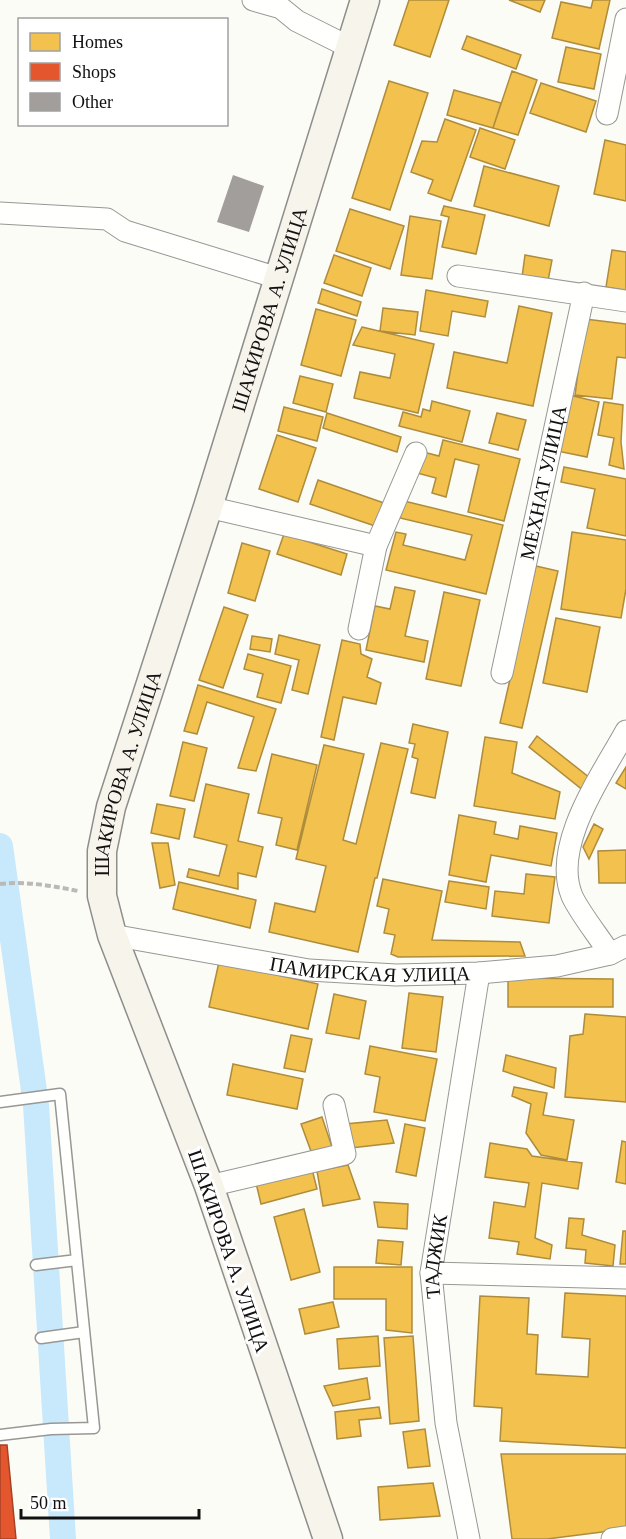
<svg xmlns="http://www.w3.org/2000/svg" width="626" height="1539" font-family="'Times New Roman',serif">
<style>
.homes{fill:#f2c14e;stroke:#ae8c3c;stroke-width:1.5}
.shops{fill:#e4572e;stroke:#a54225;stroke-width:1.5}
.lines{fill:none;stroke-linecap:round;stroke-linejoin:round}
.canal{stroke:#c8e9fb;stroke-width:26}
.building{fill:#a19e9b}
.lane-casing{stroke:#979795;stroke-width:13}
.street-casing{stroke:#979795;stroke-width:23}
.secondary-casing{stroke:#8d8d8b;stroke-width:31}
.path{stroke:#b9b9b8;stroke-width:4;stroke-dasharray:6 3;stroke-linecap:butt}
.lane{stroke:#fffffe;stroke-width:10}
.street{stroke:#fffffe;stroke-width:21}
.secondary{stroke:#f6f4eb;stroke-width:28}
.labels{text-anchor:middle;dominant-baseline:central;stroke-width:6;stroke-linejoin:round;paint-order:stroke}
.street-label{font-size:20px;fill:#111;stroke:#fff}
</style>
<rect width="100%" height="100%" fill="#fcfcf7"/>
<path class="homes" d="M409,0H449L430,57L394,45Z
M509,0H545L540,12Z
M593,0H610L599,49L552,38L561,2L591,8Z
M467,36L521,55L516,69L462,49Z
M566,47L601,54L594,89L558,82Z
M512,71L537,80L518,135L493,128Z
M389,81L428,93L390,210L352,198Z
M541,83L596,101L586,132L530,113Z
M454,90L501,103L493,128L447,115Z
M445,119L476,130L451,201L428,193L433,180L411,172L422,141L437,142Z
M480,128L515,140L505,169L470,157Z
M605,140L626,145V201L594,194Z
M484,166L559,186L549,226L474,206Z
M444,206L485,215L476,254L442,247L449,217L441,215Z
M350,209L404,226L390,269L336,251Z
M410,216L441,221L432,279L401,275Z
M612,250L626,252V291L606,287Z
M334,255L371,268L362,296L324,283Z
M525,255L552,260L548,281L522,277Z
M322,289L361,302L357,316L318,303Z
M426,290L488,301L485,317L452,311L448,336L420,331Z
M519,306L552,313L533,406L447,388L454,352L507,363Z
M383,308L418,312L415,335L380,331Z
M316,309L356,320L341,376L301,365Z
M585,319L626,324V358L617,357L612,399L575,395Z
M362,327L434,344L418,413L354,398L360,372L390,378L395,354L353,345Z
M300,376L333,384L326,412L293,403Z
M569,395L599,402L587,457L557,451Z
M432,401L470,411L462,442L399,426L403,412L421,417L423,409L430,411Z
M604,402L623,405L621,442L624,469L609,465L614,438L598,435Z
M284,407L323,417L317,441L278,431Z
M327,413L401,437L397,452L323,428Z
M497,413L526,420L518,450L489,443Z
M277,435L316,448L298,502L259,489Z
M443,440L520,459L504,521L468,512L479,465L455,459L446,497L432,493L436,478L417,473L423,452L439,456Z
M564,467L626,479V536L587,528L595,489L561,482Z
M318,480L384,503L375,526L310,504Z
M404,501L503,525L486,594L386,570L396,532L406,534L403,545L465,560L472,535L400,518Z
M572,532L626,540V589L621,618L561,609Z
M284,534L347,554L341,575L277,554Z
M242,543L270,551L255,601L228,593Z
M536,566L558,571L522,728L500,723Z
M395,587L415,591L405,636L428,641L424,662L366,650L375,606L390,609Z
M444,592L480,600L461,686L426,679Z
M224,607L248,615L223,688L199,680Z
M556,618L600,627L587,692L543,683Z
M279,635L320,645L308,694L292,690L299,660L275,654Z
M252,636L272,639L270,652L250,649Z
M342,640L360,644L361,654L372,659L367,677L381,683L376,704L343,697L334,740L321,737Z
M248,654L291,666L281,703L257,697L263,674L244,669Z
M198,685L276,709L256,771L238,768L254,717L207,702L197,734L184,731Z
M413,724L448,732L435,798L411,793L418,759L412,757L415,744L409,743Z
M537,736L590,778L584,791L529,747Z
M485,737L517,742L512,773L560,792L555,819L474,806Z
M183,742L207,748L194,801L170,796Z
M381,743L408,749L377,878H375L358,952L269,932L275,903L315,912L326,866L296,859L324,745L364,754L343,840L356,844Z
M272,754L317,765L297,850L276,845L282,818L258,813Z
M626,767V789L616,783Z
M206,784L249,794L238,841L263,847L256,877L238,873V889L187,877L189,869L219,876L227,845L194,837Z
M157,804L185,809L179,839L151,833Z
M459,815L496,822L494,834L518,839L520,826L557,833L551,866L491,855L486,882L449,875Z
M594,824L603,829L589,859L583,847Z
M152,843H168L175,885L160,888Z
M626,850V883H599L598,851Z
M526,874L555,877L549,923L492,916L495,891L524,894Z
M383,879L442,891L432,940L520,942L525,956L398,957L391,954L395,935L384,933L389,909L377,906Z
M449,881L489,887L486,909L445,902Z
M179,882L256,900L250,928L173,909Z
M219,962L318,984L308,1029L209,1007Z
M508,978L613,979V1007H508Z
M409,993L443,997L436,1052L402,1048Z
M334,994L366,1001L359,1039L326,1033Z
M585,1014L626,1017V1102L565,1097L570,1036L583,1034Z
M291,1035L312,1039L305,1072L284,1068Z
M370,1046L437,1059L425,1121L374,1112L380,1077L365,1074Z
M506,1055L556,1068L554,1088L503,1071Z
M233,1064L303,1079L297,1109L227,1095Z
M514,1087L547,1093L543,1115L574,1120L567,1160L541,1155L526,1133L531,1104L512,1096Z
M322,1117L332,1147L312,1154L301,1124Z
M387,1120L394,1143L351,1148L345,1124Z
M405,1124L425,1128L416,1176L396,1172Z
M622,1141L626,1142V1184L616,1182Z
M490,1143L527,1149L532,1156L582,1163L578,1189L542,1183L535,1238L552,1245L550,1259L517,1254L519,1242L489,1238L494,1202L525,1207L529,1183L485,1177Z
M348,1165L360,1199L323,1206L317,1171Z
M312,1169L317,1189L261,1204L256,1183Z
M374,1202L408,1204L407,1229L378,1227Z
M304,1209L320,1272L291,1280L274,1217Z
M569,1218L584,1219L582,1235L615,1245L613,1266L585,1263L586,1250L566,1248Z
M623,1231H626V1264H620Z
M378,1240L403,1242L401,1265L376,1263Z
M334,1267H412V1333L386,1330V1299H334Z
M565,1293L626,1296V1448L500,1441L502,1408L474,1406L480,1296L529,1298L527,1334L538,1335L536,1374L588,1377L590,1339L562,1337Z
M333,1302L339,1327L305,1334L299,1309Z
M378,1336L380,1366L339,1369L337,1339Z
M413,1336L419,1421L390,1424L384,1338Z
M367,1378L370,1399L333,1406L324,1386Z
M379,1407L381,1418L359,1420L361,1436L337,1439L335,1412Z
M425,1429L430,1466L408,1468L403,1432Z
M501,1454H626V1529L547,1539H512Z
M433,1483L440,1516L380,1520L378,1487Z"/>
<path class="shops" d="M0,1445H7L16,1539H0Z"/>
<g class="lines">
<path class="canal" d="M0,846L36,1105L63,1539"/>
</g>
<path class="building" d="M233,175L264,186L249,232L217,222Z"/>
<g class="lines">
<g class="lane-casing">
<path id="lane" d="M0,1102L60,1094L94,1428L51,1429L0,1435
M36,1265L77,1260
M41,1338L84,1332"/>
</g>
<g class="street-casing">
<g id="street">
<path d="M253,0L281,8L297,21L351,48"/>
<path d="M607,114L626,19"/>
<path d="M0,213L107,219L125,231L278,278"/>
<path d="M458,276L626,301"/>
<path d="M208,507L376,546"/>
<path d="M359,629L376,546L416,453"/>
<path id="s1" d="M502,673L584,293"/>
<path id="s2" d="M112,935L309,970L396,975L479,973L557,966L610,954L626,946"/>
<path d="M610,954C600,938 579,912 572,896C551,845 602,775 626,731"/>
<path d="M209,1186L345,1154L334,1105"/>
<path d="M431,1273L626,1278"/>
<path id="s3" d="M469,1539L446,1423L431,1273L479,973"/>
<path d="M612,1539L626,1537"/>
</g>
</g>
<g class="secondary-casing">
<g id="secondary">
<path id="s4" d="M328,1539L209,1186L112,935L102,896V851L111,807L208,507L365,0"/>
</g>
</g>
<path class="path" d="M0,884C26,881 53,886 78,891"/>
<use href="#lane" class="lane"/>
<use href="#street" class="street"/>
<use href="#secondary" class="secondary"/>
</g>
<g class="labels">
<g class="street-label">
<text stroke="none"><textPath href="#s4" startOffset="1294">ШАКИРОВА А. УЛИЦА</textPath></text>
<text stroke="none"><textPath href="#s1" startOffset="195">МЕХНАТ УЛИЦА</textPath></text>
<text stroke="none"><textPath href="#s4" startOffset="808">ШАКИРОВА А. УЛИЦА</textPath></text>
<text stroke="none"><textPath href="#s2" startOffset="261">ПАМИРСКАЯ УЛИЦА</textPath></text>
<text transform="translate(229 1251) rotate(71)">ШАКИРОВА А. УЛИЦА</text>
<text stroke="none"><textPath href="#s3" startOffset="286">ТАДЖИК</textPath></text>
</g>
</g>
<rect x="18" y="18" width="210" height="108" fill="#ffffff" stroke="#a0a0a0" stroke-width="1.5"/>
<rect x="30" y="33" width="30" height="18" fill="#f2c14e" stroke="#a0a0a0" stroke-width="1.5"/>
<text x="72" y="48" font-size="18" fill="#111111">Homes</text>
<rect x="30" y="63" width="30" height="18" fill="#e4572e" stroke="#a0a0a0" stroke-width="1.5"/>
<text x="72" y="78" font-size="18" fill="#111111">Shops</text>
<rect x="30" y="93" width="30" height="18" fill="#a19e9b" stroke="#a0a0a0" stroke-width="1.5"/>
<text x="72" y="108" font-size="18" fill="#111111">Other</text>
<path d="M21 1509v9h178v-9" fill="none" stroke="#111111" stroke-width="3"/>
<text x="30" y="1509" font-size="18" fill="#111111" stroke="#ffffff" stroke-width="4.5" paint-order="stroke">50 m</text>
</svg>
